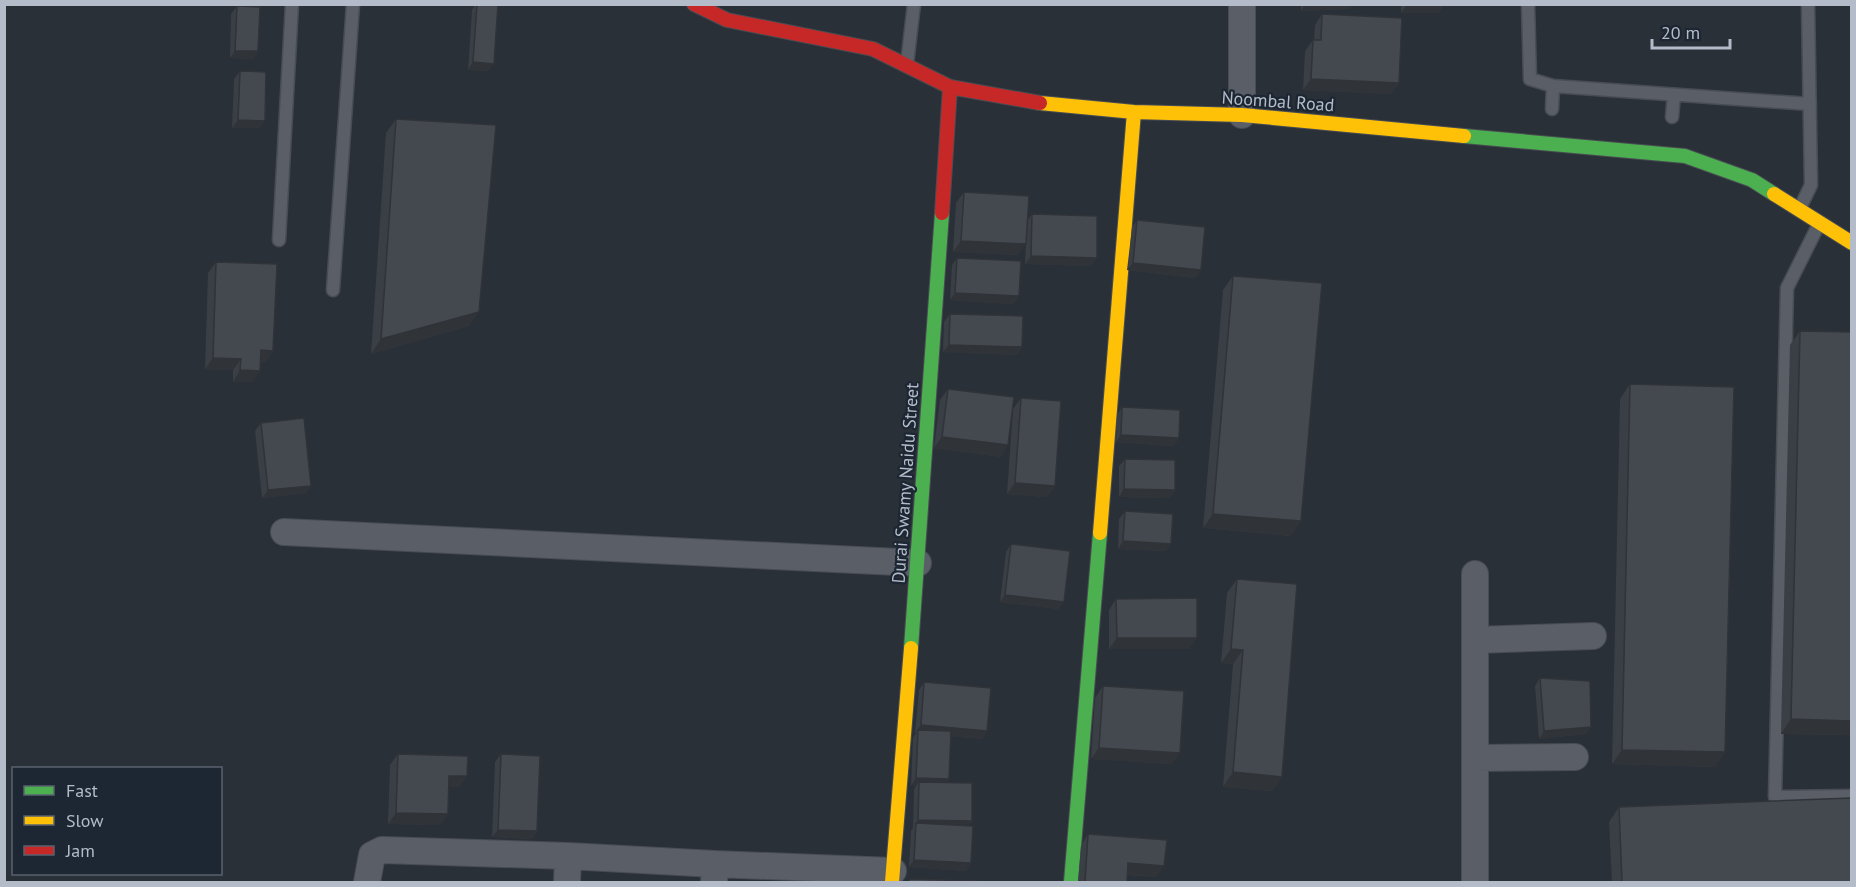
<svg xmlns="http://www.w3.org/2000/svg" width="1856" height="887" font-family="'PT Sans',sans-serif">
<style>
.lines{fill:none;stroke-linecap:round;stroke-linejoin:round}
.lane-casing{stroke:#484c53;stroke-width:15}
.street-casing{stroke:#484c53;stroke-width:28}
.fast-casing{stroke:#484c53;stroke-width:16}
.slow-casing{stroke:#484c53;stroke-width:16}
.jam-casing{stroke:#484c53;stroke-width:16}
.lane{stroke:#5a5e66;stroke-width:12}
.street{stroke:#5a5e66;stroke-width:26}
.fast{stroke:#4caf50;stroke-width:14}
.slow{stroke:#ffc107;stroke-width:14}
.jam{stroke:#c62828;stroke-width:14}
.wall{fill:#3a3f45}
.shaded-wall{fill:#303338}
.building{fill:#444950;stroke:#303338;stroke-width:1.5}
.labels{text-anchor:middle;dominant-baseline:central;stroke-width:4.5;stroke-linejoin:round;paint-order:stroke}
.street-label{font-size:18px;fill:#b4bcc9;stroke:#1d2633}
</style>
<rect width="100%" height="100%" fill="#2a3038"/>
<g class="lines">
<g class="lane-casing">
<path id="lane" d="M1528,4L1530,79L1553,86L1810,104
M907,64L914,4
M1552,109L1553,86
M1672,117L1674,95
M1800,208L1811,185L1808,4
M1819,224L1787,288L1775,797L1852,796
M279,240L292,4
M333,290L353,4"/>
</g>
<g class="street-casing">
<path id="street" d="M1242,115V4
M284,532L918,563
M1475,574V882
M1475,640L1593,636
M1475,758L1575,757
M367,882L372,855L382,850L568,856L715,864
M567,882L568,856
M714,882L715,864L893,871"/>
</g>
<g class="fast-casing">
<path id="fast" d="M1464,136L1685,156L1752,180L1774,194
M911,648L942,213
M1071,882L1100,533"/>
</g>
<g class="slow-casing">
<path id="slow" d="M1040,103L1134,112L1242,115L1464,136
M1774,194L1852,243
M1100,533L1134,112
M892,882L911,648"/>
</g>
<g class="jam-casing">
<path id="jam" d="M694,4L727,20L873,49L950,87L1040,103
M942,213L950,87"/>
</g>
<use href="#lane" class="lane"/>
<use href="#street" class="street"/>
<use href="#fast" class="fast"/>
<use href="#slow" class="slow"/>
<use href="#jam" class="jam"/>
</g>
<path class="wall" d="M476,4H498L488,71L468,70L472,10Z
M1301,4H1353L1349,9L1301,11Z
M1401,4H1444L1439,13H1401Z
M237,6L258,51L253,59L230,58L231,14Z
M1322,14L1399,83L1391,94L1303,90L1305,51L1313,40H1314L1315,25Z
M240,71L265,121L259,128H232L234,79Z
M396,119L469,326L371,354L386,133Z
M964,192L1027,221L1032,214L1091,266L1025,264L1026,240L1018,255L953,252L956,203Z
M1137,220L1201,270L1195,278L1127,270L1132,228Z
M957,258L1019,296L1013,304L950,300L952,265Z
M216,262L273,351L266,362H260L252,382H233V370L205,369L208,273Z
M1233,276L1291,536L1203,528L1223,290Z
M950,314L1022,347L1017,355L943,352L944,322Z
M1800,331L1851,332V735L1781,734L1790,345Z
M1630,384L1725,752L1715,767L1612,764L1620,399Z
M948,389L1001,457L934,448L940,400Z
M1021,398L1055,486L1047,497L1007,494L1013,409Z
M1122,407L1179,438L1173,446L1116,442L1117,415Z
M261,423L311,486L306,493L262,498L255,431Z
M1125,459L1175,490L1169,498L1119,497V466Z
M1125,511L1166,551L1118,549L1119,519Z
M1011,544L1059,609L1000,602L1006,552Z
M1237,579L1282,777L1272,791L1223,787L1233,664L1221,663L1227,593Z
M1116,599L1197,638L1189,649H1109V610Z
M1540,678L1591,727L1586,734L1539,739L1535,686Z
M924,682L987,731L982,739L950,736L949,779L946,783L972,821L968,826L971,863L966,871L909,867L911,831L913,828L914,790L916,786H911L913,738L916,733H915L919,690Z
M1103,686L1172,764L1091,759L1095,698Z
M398,754L467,776L459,787H449L448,814L440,825L388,824L390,765Z
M501,754L537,831L531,839L492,837L495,762Z
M1619,807L1851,882H1612L1609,822Z
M1088,834L1157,877L1127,875V882H1078L1081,846Z"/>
<path class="shaded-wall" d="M1305,4H1353L1349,9L1301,11Z
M1456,4H1489V5Z
M1444,5L1439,13H1401L1406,6Z
M235,51H258L253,59L230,58Z
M473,62L494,64L488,71L468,70Z
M1311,79L1399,83L1391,94L1303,90Z
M238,120L265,121L259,128H232Z
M961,241L1026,244L1018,255L953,252Z
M1031,256L1097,258L1091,266L1025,264Z
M1133,263L1201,270L1195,278L1127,270Z
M955,293L1019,296L1013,304L950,300Z
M479,312L469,326L371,354L381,339Z
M949,345L1022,347L1017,355L943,352Z
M261,350L273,351L266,362L253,361Z
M213,358L241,359L233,370L205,369Z
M240,370L260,371L252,382H233Z
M1121,435L1179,438L1173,446L1116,442Z
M942,437L1008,445L1001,457L934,448Z
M1015,483L1055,486L1047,497L1007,494Z
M311,486L306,493L262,498L268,490Z
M1124,489L1175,490L1169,498L1119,497Z
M1213,514L1301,521L1291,536L1203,528Z
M1123,541L1171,544L1166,551L1118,549Z
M1005,595L1064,602L1059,609L1000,602Z
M1117,638H1197L1189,649H1109Z
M1231,649L1243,650L1233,664L1221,663Z
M1791,719L1851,721V735L1781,734Z
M921,725L987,731L982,739L918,733V730L915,733Z
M1591,727L1586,734L1539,739L1544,731Z
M1099,748L1180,753L1172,764L1091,759Z
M1622,750L1725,752L1715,767L1612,764Z
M1233,772L1282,777L1272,791L1223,787Z
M449,776H467L459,787H441Z
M916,778L949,779L943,787L919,782L916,786H911Z
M396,813L448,814L440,825L388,824Z
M918,820L972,821L966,829L916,823Z
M498,830L537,831L531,839L492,837Z
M914,860L971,863L966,871L909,867Z
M1128,863L1164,866L1157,877L1120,874Z"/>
<path class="building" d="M477,4H498L494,64L473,62Z
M1406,4H1444V5L1406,6Z
M237,6L260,7L258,51H235Z
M1322,14L1402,18L1399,83L1311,79L1313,40H1321Z
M240,71L266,72L265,121L238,120Z
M396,119L496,125L479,312L381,339Z
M964,192L1029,196L1026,244L961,241Z
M1032,214L1097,216V258L1031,256Z
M1137,220L1205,227L1201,270L1133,263Z
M957,258L1021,261L1019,296L955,293Z
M216,262L277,264L273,351L261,350L260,371L240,370L241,359L213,358Z
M1233,276L1322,283L1301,521L1213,514Z
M950,314L1023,316L1022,347L949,345Z
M1800,331L1851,332V721L1791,719Z
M1630,384L1734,387L1725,752L1622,750Z
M948,389L1014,397L1008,445L942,437Z
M1021,398L1061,401L1055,486L1015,483Z
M1122,407L1180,410L1179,438L1121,435Z
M304,418L311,486L268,490L261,423Z
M1125,459L1175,460V490L1124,489Z
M1125,511L1173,514L1171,544L1123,541Z
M1011,544L1070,551L1064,602L1005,595Z
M1237,579L1297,584L1282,777L1233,772L1243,650L1231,649Z
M1197,598V638H1117L1116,599Z
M1540,678L1590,681L1591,727L1544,731Z
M924,682L991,688L987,731L921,725Z
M1103,686L1184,691L1180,753L1099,748Z
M918,730L951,731L949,779L916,778Z
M398,754L468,756L467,776H449L448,814L396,813Z
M501,754L540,756L537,831L498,830Z
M919,782L972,783V821L918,820Z
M1851,798V882H1622L1619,807Z
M916,823L973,826L971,863L914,860Z
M1088,834L1167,840L1164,866L1128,863L1127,882H1085Z
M909,879L978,881V882H909Z"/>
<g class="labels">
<g class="street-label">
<text transform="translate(1278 101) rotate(4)">Noombal Road</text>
<text transform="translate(905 483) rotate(-86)">Durai Swamy Naidu Street</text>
</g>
</g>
<rect width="1856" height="887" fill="none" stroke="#b4bcc9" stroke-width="12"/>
<rect x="12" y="767" width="210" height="108" fill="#1d2633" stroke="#59626f" stroke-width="1.5"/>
<rect x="24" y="786" width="30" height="9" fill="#4caf50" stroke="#59626f" stroke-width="1.5"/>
<text x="66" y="797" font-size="18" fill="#b4bcc9">Fast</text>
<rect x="24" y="816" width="30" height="9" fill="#ffc107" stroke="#59626f" stroke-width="1.5"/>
<text x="66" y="827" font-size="18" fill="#b4bcc9">Slow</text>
<rect x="24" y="846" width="30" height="9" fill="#c62828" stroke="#59626f" stroke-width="1.5"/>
<text x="66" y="857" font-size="18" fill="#b4bcc9">Jam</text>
<path d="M1652 39v9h78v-9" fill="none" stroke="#b4bcc9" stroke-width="3"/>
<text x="1661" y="39" font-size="18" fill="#b4bcc9" stroke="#1d2633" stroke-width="4.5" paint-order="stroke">20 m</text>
</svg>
